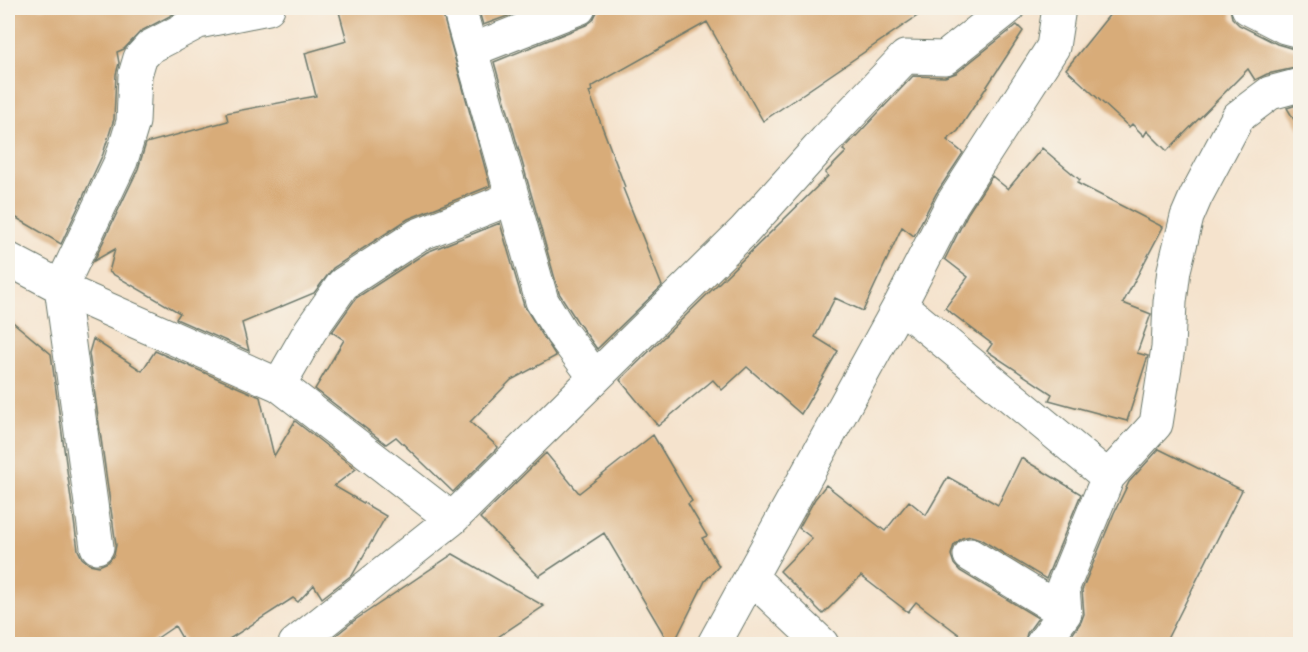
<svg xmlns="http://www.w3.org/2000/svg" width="1308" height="652" font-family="'Indie Flower',sans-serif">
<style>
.building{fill:#d8ac79}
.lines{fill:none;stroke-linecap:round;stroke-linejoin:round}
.minor-casing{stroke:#6a776a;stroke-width:35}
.minor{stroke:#fff;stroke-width:33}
</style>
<rect width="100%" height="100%" fill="#f7f3e8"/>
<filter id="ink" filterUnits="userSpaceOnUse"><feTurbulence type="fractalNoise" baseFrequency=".0167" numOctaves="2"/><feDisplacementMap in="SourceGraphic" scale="12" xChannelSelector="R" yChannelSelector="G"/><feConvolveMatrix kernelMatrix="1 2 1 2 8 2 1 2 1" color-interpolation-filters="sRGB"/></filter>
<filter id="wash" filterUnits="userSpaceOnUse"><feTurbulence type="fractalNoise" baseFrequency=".008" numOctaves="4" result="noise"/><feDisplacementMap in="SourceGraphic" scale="24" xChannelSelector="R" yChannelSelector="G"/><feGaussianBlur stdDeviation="1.35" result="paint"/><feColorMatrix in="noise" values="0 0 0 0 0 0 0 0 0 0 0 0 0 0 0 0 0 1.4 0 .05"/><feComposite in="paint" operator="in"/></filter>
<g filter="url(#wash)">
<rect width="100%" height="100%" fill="#f5e3cd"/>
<g id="blocks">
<path class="building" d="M8,8H185L141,31L124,49L117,52L119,63L116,74L114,119L103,154L61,244L8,213Z
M338,8H441L490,186L408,219L333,268L314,293L242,323L249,351L176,319L180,313L109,272L115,249L94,261L138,169L146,143L228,121L226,113L316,96L305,53L347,41Z
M478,8H529L483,25Z
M602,8H929L763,121L707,22L591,87L592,91L589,92L625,187L623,188L662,286L597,349L577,321L559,293L494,62L586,25L593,20L598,10Z
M1115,8H1230L1232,18L1239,25L1277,44L1294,49L1300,55V67L1267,74L1255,80L1248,69L1167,151L1147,131L1144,136L1132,124L1129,127L1066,69Z
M1017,25L1023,31L958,131L947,140L963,153L936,194L914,236L902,227L863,311L835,298L815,337L838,351L801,414L747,367L722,390L713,380L658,426L620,380L828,176L825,173L846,152L843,150L913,76L945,77L956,73Z
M1300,104V130L1287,108Z
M1042,148L1080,180L1077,183L1163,227L1123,303L1151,314L1137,353L1148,356L1147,359L1127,421L1049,400L1052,394L987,351L992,344L945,308L968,277L945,259L968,213L992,176L1008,189Z
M500,223L524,306L556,356L511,380L470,422L498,447L453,492L396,437L386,444L315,389L344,340L332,332L356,298L427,252Z
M8,318L51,354L78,550L82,558L89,564L99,566L108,562L114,555L116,545L89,353L93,339L142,371L155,351L260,397L274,456L295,421L356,469L334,486L386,516L353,574L322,598L314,585L298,602L293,598L220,645H186L175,626L147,645H8Z
M653,435L692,501L688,504L707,536L702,538L719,566L705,581L673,645H670L604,533L539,576L480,518L546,453L579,493Z
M1159,449L1242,490L1164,645H1065L1081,622L1084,614L1082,590L1114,513L1129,482Z
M1021,458L1081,494L1046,579L980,539L971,536L962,538L954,545L951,555L954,564L960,571L1038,618L1027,633L1024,645H973L916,602L908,612L861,576L823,614L780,571L812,538L799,528L815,499L826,485L885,531L909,501L926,515L948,477L998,505Z
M453,554L544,606L486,645H324L355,620Z"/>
</g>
</g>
<g filter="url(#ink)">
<use href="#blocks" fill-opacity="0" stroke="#6a776a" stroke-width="1.5"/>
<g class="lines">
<g class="minor-casing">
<path id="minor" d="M459,8L542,301L561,332L595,377
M1248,8L1285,27L1300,31
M472,50L579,8
M8,259L78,296L279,385L452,519
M900,305L1108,477
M279,385L310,331L343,284L418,235L512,198
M97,547L61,287L121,161L133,122L135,75L140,58L150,47L198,22L268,8
M970,555L1065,613
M751,577L822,644
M295,644L452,519L744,231L826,140L905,57L945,58L1008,8
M714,644L900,305L952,204L1053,47L1059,8
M1042,644L1065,613L1063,587L1108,477L1156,424L1168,348L1170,302L1174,270L1187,217L1196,196L1238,117L1270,93L1300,85"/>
</g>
<use href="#minor" class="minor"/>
</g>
</g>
<rect width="1308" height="652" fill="none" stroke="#f7f3e8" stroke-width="30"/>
</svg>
